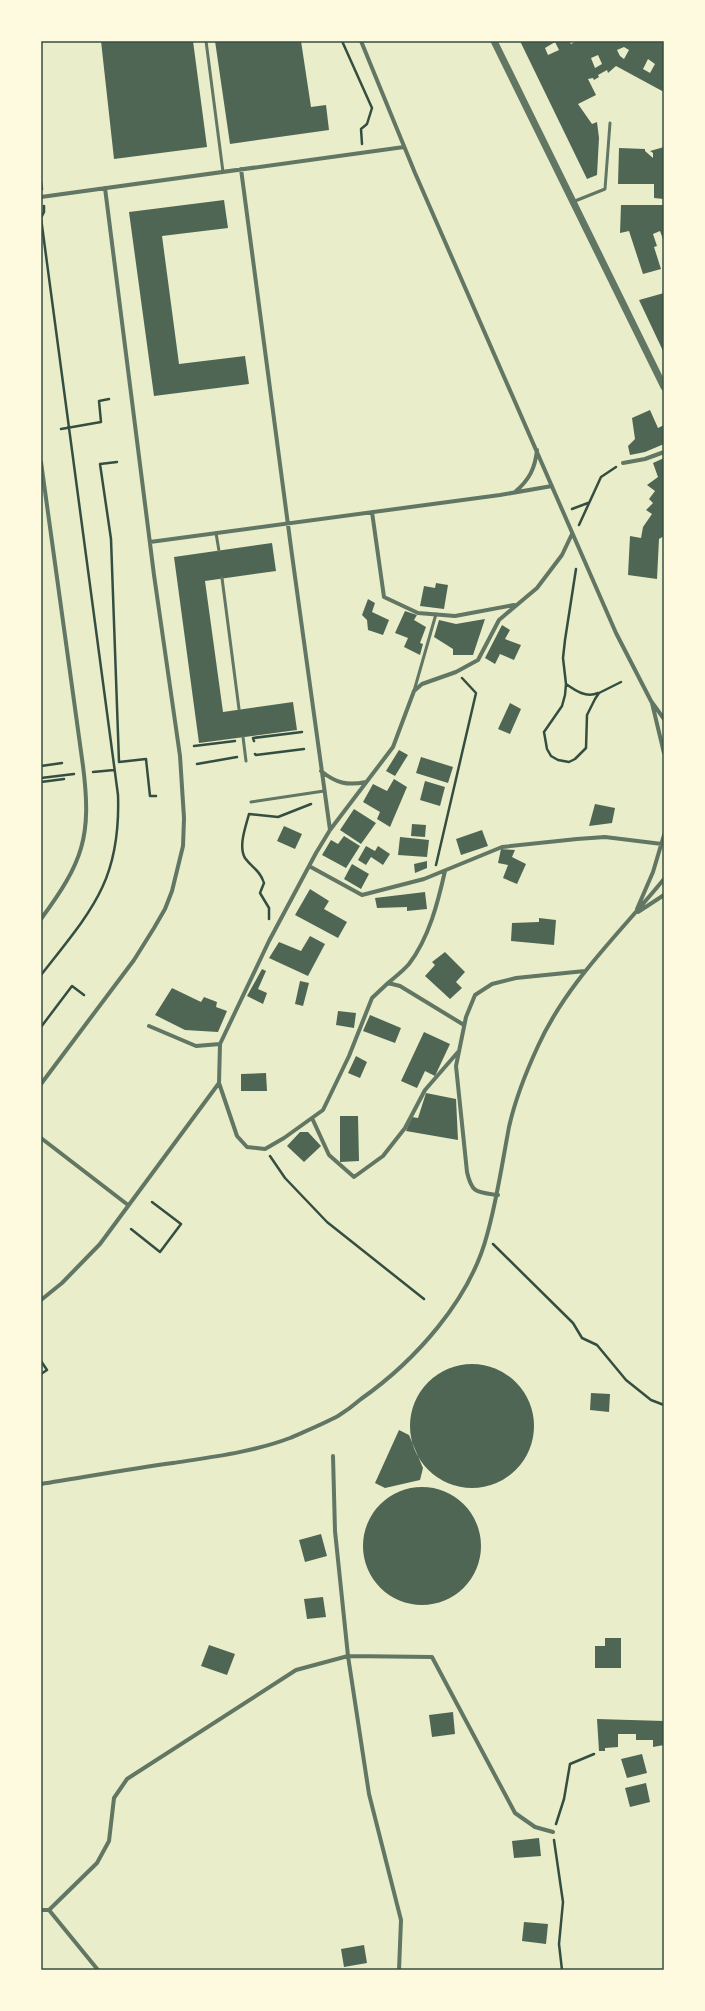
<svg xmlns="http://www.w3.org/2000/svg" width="705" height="2011" font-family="Lato,sans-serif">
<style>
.building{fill:#4f6655;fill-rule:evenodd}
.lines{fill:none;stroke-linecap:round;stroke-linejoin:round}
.path{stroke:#344e41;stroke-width:2.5}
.service{stroke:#617663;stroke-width:3}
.minor{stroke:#617663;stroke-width:4}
.tertiary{stroke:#617663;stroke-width:7}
.neatline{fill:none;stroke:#344e41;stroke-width:1.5}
</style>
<rect width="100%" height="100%" fill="#e9edc9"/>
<path class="building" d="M101,41H193L207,147L114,159Z
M215,41H301L311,107L326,105L329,130L230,144Z
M520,41H569L571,44L577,41H664V92L616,66L608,73L607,70L598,75L599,77L594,80L593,78L588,79L596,95L578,104L592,124L597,122L599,138L597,175L587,179ZM555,42L559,50L548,55L545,48ZM624,47L629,50L624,59L620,56L617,50ZM598,55L602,64L595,68L591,58ZM648,59L655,64L650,73L643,69Z
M664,147V199L654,198V184H618L619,148L645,149V151L653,158V153L650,151Z
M224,200L228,228L162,236L179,364L245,356L249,384L154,396L129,212Z
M621,205H664V242L660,231L653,234L657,246L654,247L661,269L643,274L629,231L620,233Z
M664,293V353L639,300Z
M650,410L658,428L664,425V444L645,452L630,455L628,446L635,439L632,418Z
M664,458V536L659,539L657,579L628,575L630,536L641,538L643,527L652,514L646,510L653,503L649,499L655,491L647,485L658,477L653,463Z
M272,543L276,571L205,581L223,712L293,702L297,730L199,743L174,557Z
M436,583L448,585L444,609L420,606L424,586L435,588Z
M368,599L375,603L372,612L389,620L383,635L368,630L367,620L362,615Z
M405,611L417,615L414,620L426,627L420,643L423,644L420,655L404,647L408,638L395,633Z
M485,619L473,655H453V649L434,637L439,620L456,624Z
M502,625L510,630L505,639L521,645L514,660L500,654L495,664L485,658Z
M510,703L521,709L510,734L498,729Z
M399,750L408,755L395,776L386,771Z
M421,757L453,767L448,783L416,773Z
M394,779L407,787L390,827L377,819L380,812L363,802L373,784L387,791Z
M425,781L445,787L440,806L420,800Z
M595,804L615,808L612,823L589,826Z
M354,809L376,823L361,844L340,830Z
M412,824L426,825L425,837L411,836Z
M284,826L302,834L295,849L277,841Z
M482,830L488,846L461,855L456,839Z
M344,836L360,846L346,868L322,855L331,840L338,844Z
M400,837L429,840L427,857L398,855Z
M366,846L375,851L378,846L390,854L383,865L371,857L366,865L358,860Z
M501,849L515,850L512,857L526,864L517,884L503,878L508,865L498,863Z
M427,861V868L415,873L414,864Z
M352,864L369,874L361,889L344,879Z
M310,889L329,901L324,909L347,922L338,938L295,915Z
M425,892L427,909L407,911V907L377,908L375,898Z
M539,918L556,920L554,945L511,941L512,923L539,922Z
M310,936L325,944L308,976L269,958L279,942L301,951Z
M445,952L465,972L456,982L462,988L450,999L425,976L435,965L432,962Z
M262,969L266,971L258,989L267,993L263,1004L247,996Z
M300,981L309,983L303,1006L295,1004Z
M172,988L201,1002L204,997L217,1002L216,1007L227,1011L218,1032L185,1030L155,1015Z
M338,1011L356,1013L354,1028L336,1025Z
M370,1015L401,1028L395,1043L363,1031Z
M424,1032L450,1044L435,1076L425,1071L417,1088L401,1081Z
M356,1056L367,1062L360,1078L348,1073Z
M266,1073L267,1091H241V1074Z
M426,1093L456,1099L458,1140L406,1131L412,1117L418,1118Z
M340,1116H358L359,1161L340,1162Z
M300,1132H308L321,1146L304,1162L287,1146Z
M410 1426a62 62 0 1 1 124 0a62 62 0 1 1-124 0Z
M591,1393L610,1394L609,1412L590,1410Z
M399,1430L409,1435L423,1468L420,1480L385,1488L375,1483Z
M363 1546a59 59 0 1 1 118 0a59 59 0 1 1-118 0Z
M321,1534L327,1556L305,1562L299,1540Z
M323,1597L326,1617L307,1619L304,1599Z
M605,1638H621V1668H595V1646H605Z
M209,1645L235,1654L227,1675L201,1666Z
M453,1712L455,1734L432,1737L429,1715Z
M597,1719L664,1721V1745L653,1747V1740H636V1734H618V1747L605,1748V1751H599Z
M642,1754L647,1773L627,1778L621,1759Z
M646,1783L650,1802L630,1807L625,1788Z
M539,1838L541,1856L514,1858L512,1841Z
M524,1922L548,1924L546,1944L522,1941Z
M364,1945L367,1963L344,1967L341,1949Z"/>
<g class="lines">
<path class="path" d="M342,41L372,108L367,124L361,129L362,144
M41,182L42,189
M61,429L101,422L99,401L109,399
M117,462L100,464L111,539L119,762L146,759L150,796H156
M572,509L588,503
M579,525L601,477L616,467
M576,569L565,640L563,658L566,684L565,695L562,706L544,732L547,749L551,756L558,760L569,762L575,759L586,748L587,715L595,699L599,693L621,682
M566,684C576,691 586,698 598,693
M254,741L253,738L302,732
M194,746L235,741
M255,754L256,755L304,749
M197,764L237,757
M41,766L62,763
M93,772L114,770
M41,778L74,774
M41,782L64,779
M436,865L476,693L462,678
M269,919V908L260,893L264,883C260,870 252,868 245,858C238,846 246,826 249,814L278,817L311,804
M41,975C91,911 121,881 118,795L41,218L44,212V206
M41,1027L72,986L84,995
M270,1156L285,1178L327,1222L424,1299
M131,1229L160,1252L181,1224L152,1202
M493,1244L573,1323L582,1338L597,1345L626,1380L651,1400L664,1405
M41,1361L47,1370L41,1374
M556,1824L564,1799L570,1764L594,1754
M554,1840L563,1902L559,1944L562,1970"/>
<path class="service" d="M206,41L223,172
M575,201L605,189L610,123
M216,533L219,551
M222,578L239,709
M414,691L436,614
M243,737L246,761
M251,802L324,791"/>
<path class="minor" d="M361,41L415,173L616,633L651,701L664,719
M241,169L292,555L330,830
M41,197L404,147
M41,462L83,766C92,837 83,862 41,919
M623,463L645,459L664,452
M515,492C529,480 535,469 537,450
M372,512L384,597L418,613L455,616L514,605
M150,542L500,495L552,486
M652,703L664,753
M321,771C336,783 347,786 366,782
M309,866L362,895L424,879L502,847L577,839L605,837L662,844
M637,909L653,872L664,835
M638,912L664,895
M388,983C395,977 403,971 409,964C429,938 438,902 445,871
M464,1025L400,986L388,983L372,998L349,1056L323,1110L284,1138L265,1149L247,1147L237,1136L219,1083L220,1044L269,941L316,853L330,830L393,747L414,691L422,684L456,672L478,660L499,620L537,588L562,555L572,534
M149,1026L196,1046L220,1044
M41,1084L134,960L154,928L165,909L172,891L183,846L184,818L180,756L154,575L105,188
M312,1118L329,1155L354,1177L383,1156L405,1128L425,1090L458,1052
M41,1138L128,1205
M498,1195C477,1192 472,1194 467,1172L456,1066L466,1017L475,995L492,984L516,978L585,971
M41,1300L62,1283L100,1244L219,1083
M333,1456L335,1531L348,1656L369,1794L401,1920L399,1970
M41,1484C85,1477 129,1469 173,1463C212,1457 253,1452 290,1438C306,1431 323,1424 338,1416C346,1411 354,1405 361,1399C415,1361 470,1300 487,1235C497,1200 502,1164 509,1127C515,1100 526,1072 538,1046C567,982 620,933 664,879
M41,1910H49
M98,1970L49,1910L97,1863L109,1841L114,1798L127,1779L296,1670L348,1656L432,1657L515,1813L535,1827L553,1832"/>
<path class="tertiary" d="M494,41L664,387"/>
</g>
<rect width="705" height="2011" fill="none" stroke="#fefae0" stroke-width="84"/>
<rect x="42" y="42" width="621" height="1927" class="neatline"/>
</svg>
